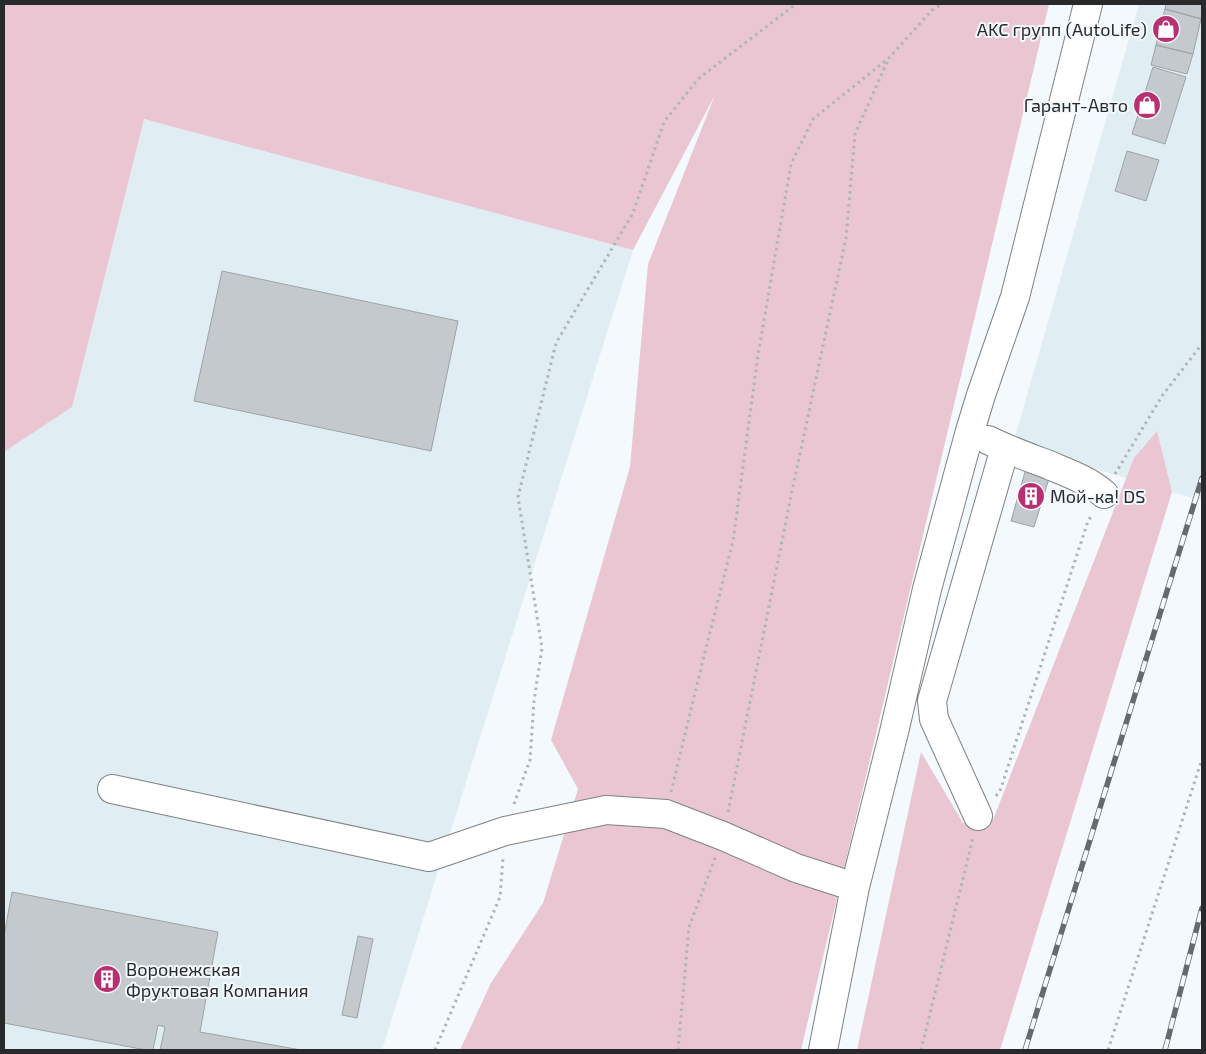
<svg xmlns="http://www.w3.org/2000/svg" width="1206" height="1054" font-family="'Exo 2',sans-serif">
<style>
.built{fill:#e0eef4}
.green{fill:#eac5d2}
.building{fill:#c3c9cc;stroke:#9ea3a5}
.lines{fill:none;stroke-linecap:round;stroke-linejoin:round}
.minor-casing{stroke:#7d8284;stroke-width:30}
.path{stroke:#afb4b6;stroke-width:3;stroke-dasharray:2.5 4;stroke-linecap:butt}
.minor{stroke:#fff;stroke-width:28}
.rail-casing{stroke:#676a6c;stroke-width:5.5}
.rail{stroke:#f3f9fc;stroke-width:4;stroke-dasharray:11;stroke-linecap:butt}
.labels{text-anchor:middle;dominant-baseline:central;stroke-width:4;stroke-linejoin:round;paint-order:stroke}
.poi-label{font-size:18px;fill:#27292a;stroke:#f3f9fc;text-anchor:end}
</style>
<rect width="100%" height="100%" fill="#f3f9fc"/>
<path class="built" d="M1139,4H1202V501L1013,444Z
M144,119L633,250L382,1050H9L4,1049V452L72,407Z"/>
<path class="green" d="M4,4H1049L801,1050H460L491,983L543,903L578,789L551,740L630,467L648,264L715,95L633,250L144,119L72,407L4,452Z
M1157,431L1172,492L1000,1050H857L921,752L963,823L993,820L1134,458Z"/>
<path class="building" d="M1166,4H1202V19L1165,9Z
M1165,9L1201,19L1193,54L1156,45Z
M1156,45L1193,54L1187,74L1151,65Z
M1153,67L1186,77L1165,144L1132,134Z
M1127,151L1159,160L1146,201L1115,191Z
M222,271L458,321L431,451L194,401Z
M1027,465L1051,472L1034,527L1011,521Z
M12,892L218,932L200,1032L301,1050H160L165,1027L158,1025L153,1050H146L4,1023V936Z
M358,936L373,939L357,1018L342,1015Z"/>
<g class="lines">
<g class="minor-casing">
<path id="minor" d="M988,440C1008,450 1028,457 1049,465C1068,473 1088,480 1104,494
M112,789L429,857L505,831L606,810L666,814L723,836L796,868L855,887
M978,816L934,719L932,701L1005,448
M823,1050L855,887L895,728L927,589L970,431L981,395L1015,297L1088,4"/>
</g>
<path class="path" d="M1115,474L1162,396L1202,344
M671,792L702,664L733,541L758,355L791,164L813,119L889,58L932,10L942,4
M996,796L1000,791L1087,524L1092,514
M514,804L530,760L534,701L542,648L518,497L556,343L633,213L664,122L698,79L796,4
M728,812L792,491L846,238L855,134L889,58
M435,1050L500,897L503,858
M678,1050L689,927L715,858
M921,1050L973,838
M1108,1050L1202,759"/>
<use href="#minor" class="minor"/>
<g class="rail-casing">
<path id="rail" d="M1025,1050L1202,478
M1165,1050L1202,908"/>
</g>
<use href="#rail" class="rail"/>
</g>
<defs>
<g id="shop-disc" transform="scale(1.4375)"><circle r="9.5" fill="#b73072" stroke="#f3f9fc"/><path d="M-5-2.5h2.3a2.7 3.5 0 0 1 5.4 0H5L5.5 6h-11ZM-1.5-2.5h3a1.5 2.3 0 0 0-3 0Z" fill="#fff"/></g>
<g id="building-disc" transform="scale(1.4375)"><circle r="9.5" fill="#b73072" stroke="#f3f9fc"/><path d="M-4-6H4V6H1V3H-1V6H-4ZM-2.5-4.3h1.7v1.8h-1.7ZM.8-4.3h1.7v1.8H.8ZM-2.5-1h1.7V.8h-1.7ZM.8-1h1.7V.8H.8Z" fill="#fff"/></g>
</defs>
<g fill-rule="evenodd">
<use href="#shop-disc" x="1166" y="29"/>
<use href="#shop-disc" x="1147" y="105"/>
<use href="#building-disc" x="1031" y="496"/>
<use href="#building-disc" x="107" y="979"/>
</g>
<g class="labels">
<g class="poi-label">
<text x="1147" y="29">AKC групп (AutoLife)</text>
<text x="1128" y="105">Гарант-Авто</text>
<text x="1050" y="496" text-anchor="start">Мой-ка! DS</text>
<text x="126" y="969" text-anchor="start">Воронежская<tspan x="126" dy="21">Фруктовая Компания</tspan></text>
</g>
</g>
<rect width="1206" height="1054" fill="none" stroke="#27292a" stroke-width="10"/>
</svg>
